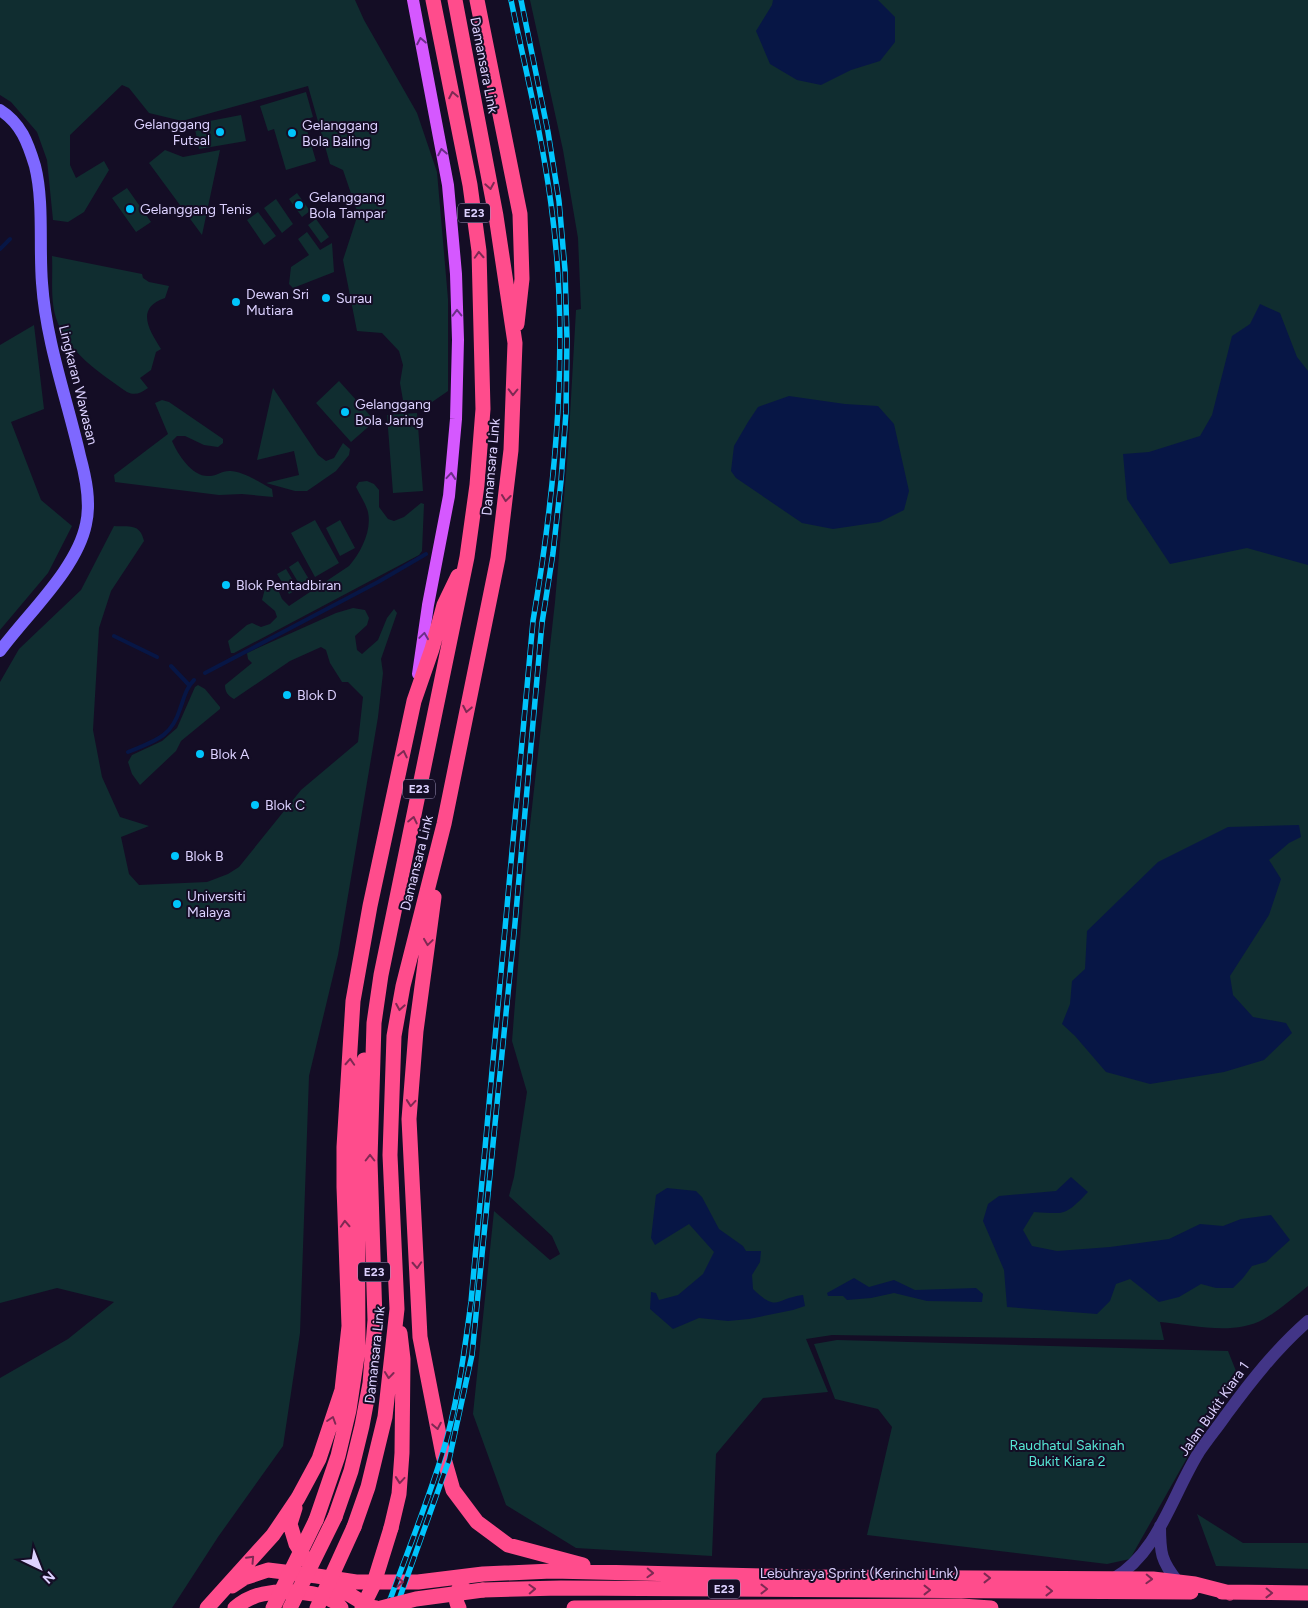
<svg xmlns="http://www.w3.org/2000/svg" width="1308" height="1608" font-family="Figtree,sans-serif">
<style>
.green{fill:#102d30}
.water{fill:#071645}
.lines{fill:none;stroke-linecap:round;stroke-linejoin:round}
.stream{stroke:#071645;stroke-width:4}
.street{stroke:#423587;stroke-width:12}
.secondary{stroke:#7e68ff;stroke-width:12}
.primary{stroke:#d558ff;stroke-width:12}
.highway{stroke:#ff4c8c;stroke-width:15}
.rail-casing{stroke:#00c5fc;stroke-width:5.5}
.rail{stroke:#140d25;stroke-width:4;stroke-dasharray:11;stroke-linecap:butt}
.highway-bridge{stroke:#ff4c8c;stroke-width:15}
.oneway{stroke:#6b2f87}
.oneway2{stroke:#7e2953}
.poi-dot{fill:#00c5fc;stroke:#140d25;stroke-width:2}
.labels{text-anchor:middle;dominant-baseline:central;stroke-width:4;stroke-linejoin:round;paint-order:stroke}
.shield{fill:#140d25;stroke:#a096be;stroke-width:1}
.shield-label{font-size:12px;font-weight:bold;fill:#dcd1ff}
.street-label{font-size:14px;fill:#dcd1ff;stroke:#140d25}
.poi-label{font-size:14px;fill:#dcd1ff;stroke:#140d25;text-anchor:start}
.park-label{font-size:14px;fill:#56e6d4;stroke:#140d25}
</style>
<rect width="100%" height="100%" fill="#140d25"/>
<path class="green" d="M0,0H355L364,20L417,113L437,172L448,299V391L422,409L404,406L400,383L403,365L399,351L382,333L357,331L343,260L358,214L343,170L330,164L308,86L182,121L149,113L129,88L122,85L70,135V165L76,178L104,161L109,170L84,212L68,222L53,220L47,160L37,132L11,102L0,95Z
M530,0H1308V1286C1294,1297 1280,1310 1264,1319C1233,1336 1194,1325 1160,1322L1164,1340L832,1335L806,1339L828,1392L763,1398L716,1454L712,1556L576,1548L506,1505L473,1414L494,1211L550,1260L560,1254L552,1236L509,1196L514,1177L527,1092L512,1041L527,852L555,602L568,451L576,310L581,309L578,238L563,150Z
M306,92L313,117L304,120L316,161L286,170L274,129L268,131L260,106Z
M241,115L246,141L199,149L194,124Z
M165,150L183,157L220,150L202,235L149,163Z
M127,188L151,222L136,232L112,198Z
M297,193L310,211L302,217L289,199Z
M276,199L293,224L282,233L264,208Z
M258,212L276,236L264,245L247,220Z
M316,219L329,237L321,243L308,225Z
M307,232L320,250L332,243L334,272L293,288L289,284L291,267L309,255L298,239Z
M52,256L142,274L143,278L149,282L169,286L165,298C135,308 149,330 161,349L156,352L151,370L140,378L148,388C141,393 135,396 127,392C100,373 67,352 56,318C50,299 53,276 52,256Z
M34,325L44,409L11,422L41,500L72,526L48,573L0,630V345Z
M339,381L375,421L351,442L316,403Z
M273,388L318,455L326,461L334,458L343,443L350,449L349,455L336,471L307,491H295L266,483L299,475L294,451L257,460Z
M162,400L169,402L223,439V443L218,447L204,445L185,436H177L172,441C178,455 193,478 210,476C216,476 222,471 229,471C240,470 262,483 272,489L273,497L242,494L219,495L115,482L114,475L168,434L155,403Z
M417,413L423,491L393,493L387,415Z
M367,481L374,484L379,490V507L388,519L394,521L404,517L421,503L424,504L422,551L419,555L234,653H231L228,641L247,625L252,623L261,627L270,624L277,617L275,611L262,600L266,585H276L282,599L289,606L349,566C361,552 372,531 368,512C366,504 360,495 356,487L359,482Z
M315,520L339,563L315,577L291,533Z
M340,520L355,548L340,556L326,528Z
M114,526C129,527 140,523 144,541L111,591L99,628L93,730L102,777L120,817L149,826L121,837L129,874L139,885L207,882L228,874L239,867L301,790L358,742L363,697L348,682H342L330,663L326,650L321,647L290,661L234,699C228,696 225,692 225,685L252,663L248,659L247,653L336,613L353,608L365,610L369,618L367,625L355,636L357,650L362,654L378,640L387,618L394,609L397,613L381,659L383,673L378,717L338,955L309,1076L300,1333L283,1446L218,1537L172,1608H0V1378L68,1339L114,1302L57,1288L0,1303V682L19,649L81,590Z
M298,561L310,581L301,587L289,567Z
M286,569L298,589L289,594L277,574Z
M198,685L205,689L220,707V709L181,741L176,751L140,785L132,774L128,762L132,755L162,741L177,728L195,687Z
M837,1340L1228,1351L1236,1371L1130,1559L1107,1564L867,1535L892,1427L878,1409L835,1399L814,1344Z
M1197,1514L1243,1543H1308V1569L1216,1566Z"/>
<path class="water" d="M773,0H878L895,17V42L880,61L851,70L821,85L797,80L770,64L756,31L772,5Z
M1260,304L1280,313L1297,357L1308,371V565L1247,548L1170,564L1127,499L1123,454L1149,452L1200,436L1212,415L1232,336L1250,324Z
M789,396L845,404L878,406L894,424L909,491L904,510L880,522L833,529L802,523L736,478L731,471L734,446L748,422L758,407Z
M1299,825L1301,837L1289,843L1269,860L1281,879L1269,915L1230,976L1233,995L1253,1017L1286,1023L1292,1033L1264,1060L1224,1072L1150,1084L1106,1072L1075,1036L1062,1024L1070,1004L1072,981L1085,969L1087,931L1158,862L1228,827Z
M1071,1177L1088,1192C1065,1216 1066,1214 1034,1212L1023,1230L1032,1246L1057,1251L1110,1247L1169,1239L1200,1224L1223,1226L1241,1219L1271,1215L1290,1240L1266,1262L1252,1266L1243,1278L1233,1288H1216L1201,1284L1179,1297L1159,1302L1130,1279L1116,1284L1110,1301L1097,1314L1007,1307L1004,1270L983,1221L988,1204L999,1196L1056,1191Z
M667,1188L696,1191L702,1197L719,1229L743,1246L746,1251H761L760,1262L752,1275L753,1289C778,1313 776,1298 803,1295L805,1306L793,1310L749,1319L728,1321L699,1318L673,1329L650,1309L651,1292L656,1293L659,1300L678,1295L703,1274L714,1252L689,1224L655,1245L651,1238L656,1195Z
M854,1278L869,1287L894,1280L915,1290L976,1288L983,1294L982,1302L927,1301L894,1293L871,1298L847,1300L843,1296H828L827,1293Z"/>
<g class="lines">
<path class="stream" d="M0,249L10,239
M114,636L157,657
M171,666L189,685
M205,673L378,582L426,554
M128,752C154,741 171,738 180,709C184,698 186,688 194,680"/>
<path class="street" d="M1160,1526C1160,1553 1161,1561 1178,1582
M1113,1579C1159,1552 1172,1495 1199,1452C1207,1440 1217,1428 1226,1415C1251,1381 1276,1349 1308,1321"/>
<path class="secondary" d="M0,110C21,123 28,143 35,166C44,202 39,246 42,283C46,342 67,399 80,456C86,478 91,502 86,524C77,569 27,614 0,651"/>
<path class="primary" d="M413,0L448,185L456,274L458,340L456,419L449,496L428,605L418,674"/>
<path class="highway" d="M477,0L520,214L522,279L517,324
M434,897L416,1031L409,1119L420,1337L443,1455L453,1490L477,1522L508,1545L583,1565
M295,1508L290,1524L296,1544L306,1560
M335,1517L351,1471L362,1426L370,1383L375,1320L370,1160L374,1023L381,975L467,557L477,485L483,409L479,251L470,185L433,0
M316,1520L338,1456L349,1410L358,1350L357,1126L364,1060
M354,1527L368,1487L385,1417L397,1309L390,1155L394,1036L403,986L444,824L498,558L511,450L515,343L496,216L455,0
M391,1528L399,1494L402,1453L403,1359L400,1333
M327,1581L370,1607L376,1608
M232,1586L244,1578L268,1570L317,1576L356,1582H418L483,1574L552,1571L805,1577L1153,1579L1195,1584L1230,1593
M483,1590L561,1588L1191,1592
M1222,1592L1308,1593
M207,1608L273,1535L298,1498L319,1459L342,1390L349,1326L344,1187V1147L353,1001L370,906L414,701L432,649L444,605L458,576
M235,1608C243,1601 253,1596 263,1594C282,1590 329,1590 341,1608
M459,1608C454,1599 456,1592 462,1584
M574,1608L961,1606L991,1608"/>
<g class="rail-casing">
<path id="rail" d="M387,1608C405,1558 425,1509 441,1458C457,1408 464,1354 471,1302L533,621C556,485 570,341 551,204C542,135 525,68 511,0
M396,1608L449,1460L472,1355L515,923L542,623L553,553L561,481L566,412L567,339L565,270L559,201L548,132L521,0"/>
</g>
<use href="#rail" class="rail"/>
<path class="highway-bridge" d="M273,1608L316,1520
M290,1608L335,1517
M317,1608L354,1527
M362,1608L373,1586L391,1528
M381,1608L416,1599L483,1590"/>
</g>
<defs><path id="oneway-chevron" d="M-2-3.5L2.5 0L-2 3.5" fill="none" stroke-width="1.6" stroke-linecap="round" stroke-linejoin="round" transform="scale(1.25)"/></defs>
<g class="oneway">
<use href="#oneway-chevron" transform="translate(421 41) rotate(-101)"/>
<use href="#oneway-chevron" transform="translate(442 152) rotate(-101)"/>
<use href="#oneway-chevron" transform="translate(457 313) rotate(-91)"/>
<use href="#oneway-chevron" transform="translate(451 476) rotate(-85)"/>
<use href="#oneway-chevron" transform="translate(424 636) rotate(-82)"/>
</g>
<g class="oneway2">
<use href="#oneway-chevron" transform="translate(453 95) rotate(-101)"/>
<use href="#oneway-chevron" transform="translate(490 186) rotate(80)"/>
<use href="#oneway-chevron" transform="translate(479 255) rotate(-93)"/>
<use href="#oneway-chevron" transform="translate(513 392) rotate(91)"/>
<use href="#oneway-chevron" transform="translate(506 498) rotate(97)"/>
<use href="#oneway-chevron" transform="translate(467 709) rotate(101)"/>
<use href="#oneway-chevron" transform="translate(403 754) rotate(-78)"/>
<use href="#oneway-chevron" transform="translate(413 820) rotate(-78)"/>
<use href="#oneway-chevron" transform="translate(428 942) rotate(98)"/>
<use href="#oneway-chevron" transform="translate(400 1007) rotate(100)"/>
<use href="#oneway-chevron" transform="translate(350 1062) rotate(-87)"/>
<use href="#oneway-chevron" transform="translate(411 1103) rotate(95)"/>
<use href="#oneway-chevron" transform="translate(370 1158) rotate(-90)"/>
<use href="#oneway-chevron" transform="translate(345 1224) rotate(-93)"/>
<use href="#oneway-chevron" transform="translate(417 1265) rotate(87)"/>
<use href="#oneway-chevron" transform="translate(389 1375) rotate(96)"/>
<use href="#oneway-chevron" transform="translate(332 1420) rotate(-72)"/>
<use href="#oneway-chevron" transform="translate(437 1426) rotate(79)"/>
<use href="#oneway-chevron" transform="translate(400 1480) rotate(95)"/>
<use href="#oneway-chevron" transform="translate(251 1559) rotate(-47)"/>
<use href="#oneway-chevron" transform="translate(650 1573) rotate(2)"/>
<use href="#oneway-chevron" transform="translate(987 1578)"/>
<use href="#oneway-chevron" transform="translate(1149 1579) rotate(2)"/>
<use href="#oneway-chevron" transform="translate(400 1582)"/>
<use href="#oneway-chevron" transform="translate(532 1589) rotate(-2)"/>
<use href="#oneway-chevron" transform="translate(764 1589)"/>
<use href="#oneway-chevron" transform="translate(927 1590)"/>
<use href="#oneway-chevron" transform="translate(1049 1591) rotate(1)"/>
<use href="#oneway-chevron" transform="translate(1269 1593) rotate(1)"/>
</g>
<g class="poi-dot">
<circle cx="220" cy="132" r="5"/>
<circle cx="292" cy="133" r="5"/>
<circle cx="299" cy="205" r="5"/>
<circle cx="130" cy="209" r="5"/>
<circle cx="326" cy="298" r="5"/>
<circle cx="236" cy="302" r="5"/>
<circle cx="345" cy="412" r="5"/>
<circle cx="226" cy="585" r="5"/>
<circle cx="287" cy="695" r="5"/>
<circle cx="200" cy="754" r="5"/>
<circle cx="255" cy="805" r="5"/>
<circle cx="175" cy="856" r="5"/>
<circle cx="177" cy="904" r="5"/>
</g>
<g class="labels">
<g class="shield">
<rect x="458" y="203.5" width="32" height="19" rx="4"/>
<rect x="403" y="779.5" width="32" height="19" rx="4"/>
<rect x="358" y="1262.5" width="32" height="19" rx="4"/>
<rect x="708" y="1579.5" width="32" height="19" rx="4"/>
</g>
<g class="shield-label">
<text x="474" y="213">E23</text>
<text x="419" y="789">E23</text>
<text x="374" y="1272">E23</text>
<text x="724" y="1589">E23</text>
</g>
<g class="street-label">
<text transform="translate(484 65) rotate(79)">Damansara Link</text>
<text transform="translate(78 385) rotate(76)">Lingkaran Wawasan</text>
<text transform="translate(491 467) rotate(-85)">Damansara Link</text>
<text transform="translate(417 863) rotate(-76)">Damansara Link</text>
<text transform="translate(375 1355) rotate(-84)">Damansara Link</text>
<text transform="translate(1214 1409) rotate(-55)">Jalan Bukit Kiara 1</text>
<text x="859" y="1573">Lebuhraya Sprint (Kerinchi Link)</text>
</g>
<g class="poi-label">
<text x="210" y="124" text-anchor="end">Gelanggang<tspan x="210" dy="16">Futsal</tspan></text>
<text x="302" y="125">Gelanggang<tspan x="302" dy="16">Bola Baling</tspan></text>
<text x="309" y="197">Gelanggang<tspan x="309" dy="16">Bola Tampar</tspan></text>
<text x="140" y="209">Gelanggang Tenis</text>
<text x="246" y="294">Dewan Sri<tspan x="246" dy="16">Mutiara</tspan></text>
<text x="336" y="298">Surau</text>
<text x="355" y="404">Gelanggang<tspan x="355" dy="16">Bola Jaring</tspan></text>
<text x="236" y="585">Blok Pentadbiran</text>
<text x="297" y="695">Blok D</text>
<text x="210" y="754">Blok A</text>
<text x="265" y="805">Blok C</text>
<text x="185" y="856">Blok B</text>
<text x="187" y="896">Universiti<tspan x="187" dy="16">Malaya</tspan></text>
</g>
<g class="park-label">
<text x="1067" y="1445">Raudhatul Sakinah<tspan x="1067" dy="16">Bukit Kiara 2</tspan></text>
</g>
</g>
<g transform="translate(40 1568) rotate(137)" stroke="#140d25" stroke-width="4" paint-order="stroke">
<path d="M0-4L9 19L0 12L-9 19Z" fill="#dcd1ff"/>
<text y="-8" font-size="14" font-weight="bold" text-anchor="middle" fill="#dcd1ff">N</text>
</g>
</svg>
